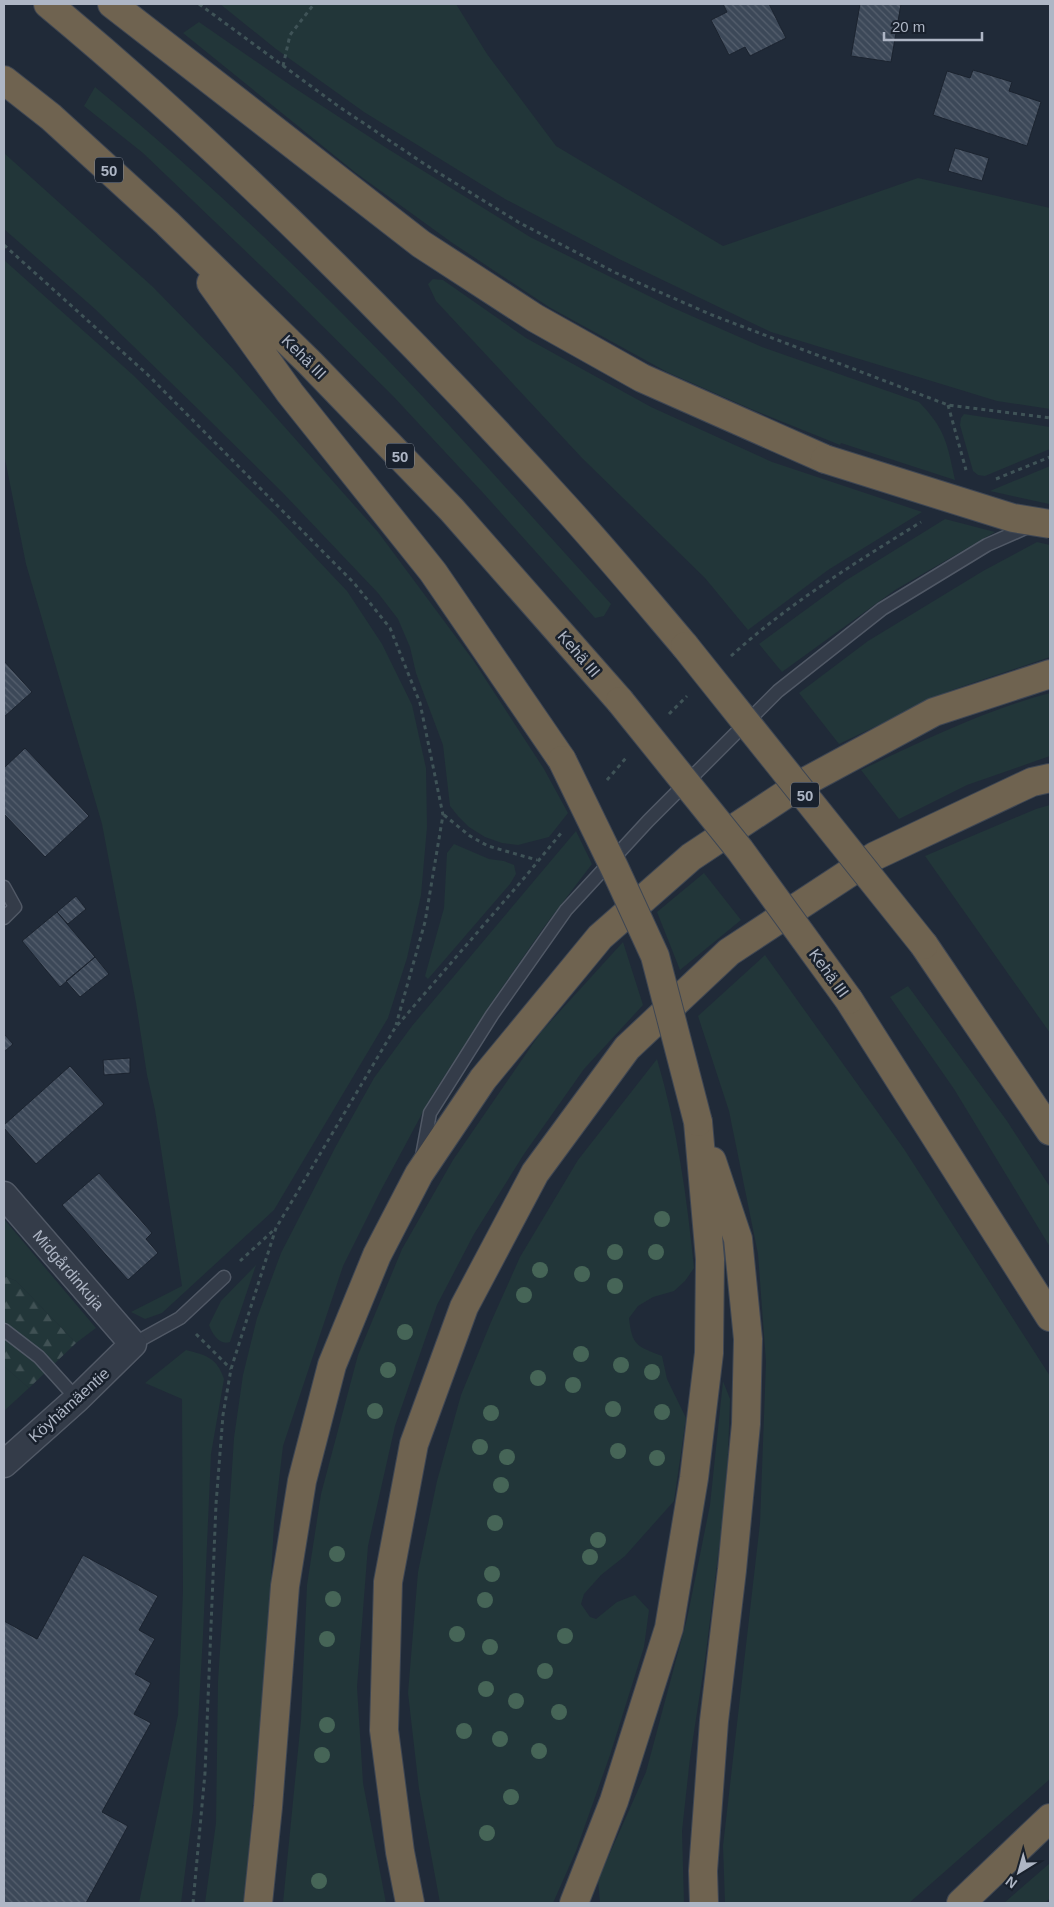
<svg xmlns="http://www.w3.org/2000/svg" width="1054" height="1907" font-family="Helvetica,sans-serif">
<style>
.grass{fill:#223639}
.forest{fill:url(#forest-firs)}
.building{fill:url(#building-back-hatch);stroke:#1b232f}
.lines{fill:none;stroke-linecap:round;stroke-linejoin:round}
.lane-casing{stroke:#515966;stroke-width:15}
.street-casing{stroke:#515966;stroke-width:29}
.highway-casing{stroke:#3e4653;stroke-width:30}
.path{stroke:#3f5357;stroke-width:3;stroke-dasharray:4 4;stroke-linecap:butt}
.lane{stroke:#343c49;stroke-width:12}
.street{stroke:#343c49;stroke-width:26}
.highway{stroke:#6f6350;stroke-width:28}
.highway-bridge-casing{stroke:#3e4653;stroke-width:30;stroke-linecap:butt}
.highway-bridge{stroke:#6f6350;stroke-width:28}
.tree{fill:#466557}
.labels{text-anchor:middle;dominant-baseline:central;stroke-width:5;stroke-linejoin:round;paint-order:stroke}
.shield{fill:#19212d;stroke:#818997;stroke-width:1}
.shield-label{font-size:15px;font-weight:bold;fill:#aeb6c5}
.street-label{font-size:16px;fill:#aeb6c5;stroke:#19212d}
</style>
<defs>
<pattern id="forest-firs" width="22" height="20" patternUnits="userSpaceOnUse" patternTransform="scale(1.25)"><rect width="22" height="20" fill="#223639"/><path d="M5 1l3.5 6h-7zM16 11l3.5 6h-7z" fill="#405154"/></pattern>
<pattern id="building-back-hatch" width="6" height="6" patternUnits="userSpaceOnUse" patternTransform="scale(1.25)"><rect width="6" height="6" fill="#3c4858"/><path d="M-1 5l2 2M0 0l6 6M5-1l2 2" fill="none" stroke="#56606e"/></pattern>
</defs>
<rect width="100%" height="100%" fill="#202a38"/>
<path class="grass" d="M220,4H456L487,54L556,146L723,246L918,178L1050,208V409L997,401L771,332L619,259L505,199L364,112L276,49Z
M199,22L293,87L388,149L530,237L669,306L762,347L919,402C946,430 947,443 955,480L841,443L840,445L751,409L667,372L549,307L451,242L356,173L183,33Z
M95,87C197,171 294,263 386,358C463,438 536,522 611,604L604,616L595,618L485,495L393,396L283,287L143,153L84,106Z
M4,153L153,287L234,370L378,532L473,660L544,769L568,813L549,837L518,845L502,843L485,837L469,827L458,816L450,806L443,745L416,673L410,647L398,619L378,593L283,493L199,410L95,309L4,229Z
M4,260L133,375L276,516L347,591L382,644L412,705L426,768L427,827L421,895L407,958L388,1018L274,1210L162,1313L145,1319L131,1312L182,1286L155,1110L147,1075L136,1003L102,824L26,564L4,454Z
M433,279L443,280L526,338L651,407L772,462L922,512L828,570L748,630L705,578L582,458L436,301L428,284Z
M964,414L1050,427V449L985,476L978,475L973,471L960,425L961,418Z
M1050,466L1049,504L990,491Z
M945,519L995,532L895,590L782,672L759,644L845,581Z
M1037,542L1050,545V657L952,690L839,744L799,693L868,641L983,571Z
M1050,693V756L967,785L899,819L861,770C922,741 985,710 1050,693Z
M1050,805V1033L925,856L1036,809Z
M576,831L592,864L544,927L492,1002L431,1097L380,1192L343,1266L283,1446L274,1523L270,1597L260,1724L244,1903H205L216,1823L218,1681L234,1438L243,1375L257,1318L281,1253L336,1146L374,1078L412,1026Z
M454,844L489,859L504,861L514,865L516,874L510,884L428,979L425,976L444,908L447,853Z
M704,873L741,920L680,970L657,912Z
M623,942L643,1005L584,1069L524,1154L474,1234L437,1305L395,1426L368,1546L357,1687L363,1783L386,1903H283L301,1720L307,1585L321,1494L358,1355L402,1249L453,1160L541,1032Z
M765,955L904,1149L1050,1376V1779L909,1903H725L723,1846L760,1523L766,1362L758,1254L729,1111L698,1016Z
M908,986L1007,1121L1050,1187V1247L954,1089L890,997Z
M657,1059C677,1127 687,1197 694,1268L685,1281L674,1291L653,1297L638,1306L629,1318C632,1346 637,1346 662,1356L667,1379L686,1418L674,1501L625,1556L601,1575L584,1594L581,1604L590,1617L596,1619L617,1602L635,1595L649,1610L644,1647L610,1755L576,1851L553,1903H440L419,1789L408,1693L418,1572L437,1481L461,1395L491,1322L520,1257L578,1160Z
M4,1219L96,1328L76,1343L16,1281L4,1276Z
M256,1265L230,1342C220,1346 212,1334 209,1325L221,1301Z
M186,1350C205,1355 217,1357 224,1379L211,1454L203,1635L193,1810L181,1903H139L178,1715L183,1591L182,1399L145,1383Z
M4,1366L29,1388L4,1411Z
M723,1381L730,1399L728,1454L722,1524L705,1660L690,1758L682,1831L684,1903H600L598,1880L646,1772L687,1619L710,1505Z
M1050,1863V1898L1045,1903H1004Z"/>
<path class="forest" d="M4,1276L16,1281L76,1343L29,1388L4,1366Z"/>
<path class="building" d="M723,4H769L786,38L750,56L745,47L729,55L711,20L727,12Z
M860,4H901L891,62L851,56Z
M973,70L1012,82L1009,91L1041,102L1027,146L933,115L947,71L970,78Z
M955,148L989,158L982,181L948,171Z
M4,661L32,692L4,717Z
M25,748L89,816L45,857L4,814V768Z
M76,896L86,909L68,924L57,912Z
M57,912L95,957L60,987L22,941Z
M95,957L109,974L80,997L66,981Z
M4,1034L13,1044L4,1052Z
M130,1058V1073L104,1075L103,1060Z
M70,1066L104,1104L36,1164L4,1128V1125Z
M99,1173L152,1233L146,1239L158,1253L128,1280L62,1205Z
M83,1555L158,1596L139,1630L155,1639L135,1674L151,1683L134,1714L151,1723L102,1812L128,1826L86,1903H4V1621L37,1639Z"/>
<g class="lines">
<g class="lane-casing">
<path id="lane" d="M4,887L15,907L4,918
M422,1156L430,1113L492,1015L566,910L648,821L778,691L882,609L987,545L1030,526
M4,1330L39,1357L77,1399
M133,1344L180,1318L224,1277"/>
</g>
<g class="street-casing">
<g id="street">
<path id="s1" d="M4,1195L133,1344L77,1399L4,1464"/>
</g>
</g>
<g class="highway-casing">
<path id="highway" d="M48,4C233,158 404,329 566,508C607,553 646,600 685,646
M112,4L421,244L535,318L642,378L825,459
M4,80L51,117L167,223L310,363L452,510L620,701
M211,283L290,393L433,572L562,760
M924,945L1050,1131
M849,1000L1050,1317
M258,1903L268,1807L285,1586L302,1481L332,1365L377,1255L419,1174L483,1079L600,937L691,857L801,784L934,712L1050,674
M410,1903L400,1852L384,1730L388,1582L414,1444L464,1307L535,1173L627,1048L729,952L875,856L1032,782L1050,778
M574,1903L614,1801L669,1628L694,1478L709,1353L710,1259L698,1122
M704,1903L703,1871L714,1721L732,1570L746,1424L748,1339L738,1239L712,1161
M961,1903L1050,1818"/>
</g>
<path class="path" d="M199,4L338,106L426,165L518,222L616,273L712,315L948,405L1050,418
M283,66L290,35L314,4
M4,245L147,374L354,583L390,628L420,703L443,815L425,922L396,1025
M948,405L966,470
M996,479L1050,457
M731,656C788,604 855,563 921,522
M669,714L687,696
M607,780L626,758
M444,815L470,836L488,846L537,860
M240,1261L276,1228
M196,1334L231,1369
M193,1903L205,1773L216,1504L223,1415L231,1369L276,1228L395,1028L525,877L562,832"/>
<use href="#lane" class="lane"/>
<use href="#street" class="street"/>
<use href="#highway" class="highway"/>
<g class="highway-bridge-casing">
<path id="highway-bridge" d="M825,459L1013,518L1050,524
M685,646L924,945
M620,701L740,850L849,1000
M562,760L615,869L655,956L698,1122"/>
</g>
<use href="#highway-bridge" class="highway-bridge"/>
</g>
<g class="tree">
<circle cx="662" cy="1219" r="8"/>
<circle cx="615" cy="1252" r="8"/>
<circle cx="656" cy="1252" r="8"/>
<circle cx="540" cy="1270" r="8"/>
<circle cx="582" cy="1274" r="8"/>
<circle cx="615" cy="1286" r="8"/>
<circle cx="524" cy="1295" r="8"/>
<circle cx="405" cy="1332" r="8"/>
<circle cx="581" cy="1354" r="8"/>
<circle cx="621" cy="1365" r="8"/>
<circle cx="388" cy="1370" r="8"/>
<circle cx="652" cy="1372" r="8"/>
<circle cx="538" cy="1378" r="8"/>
<circle cx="573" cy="1385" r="8"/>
<circle cx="613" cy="1409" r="8"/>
<circle cx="375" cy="1411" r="8"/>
<circle cx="662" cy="1412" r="8"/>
<circle cx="491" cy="1413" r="8"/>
<circle cx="480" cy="1447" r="8"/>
<circle cx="618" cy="1451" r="8"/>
<circle cx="507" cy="1457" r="8"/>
<circle cx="657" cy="1458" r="8"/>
<circle cx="501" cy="1485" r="8"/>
<circle cx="495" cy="1523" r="8"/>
<circle cx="598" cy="1540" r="8"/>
<circle cx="337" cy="1554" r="8"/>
<circle cx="590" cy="1557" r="8"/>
<circle cx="492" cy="1574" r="8"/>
<circle cx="333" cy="1599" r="8"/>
<circle cx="485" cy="1600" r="8"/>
<circle cx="457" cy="1634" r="8"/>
<circle cx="565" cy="1636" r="8"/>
<circle cx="327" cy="1639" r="8"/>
<circle cx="490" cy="1647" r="8"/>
<circle cx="545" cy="1671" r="8"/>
<circle cx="486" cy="1689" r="8"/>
<circle cx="516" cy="1701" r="8"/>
<circle cx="559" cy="1712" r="8"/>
<circle cx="327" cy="1725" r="8"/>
<circle cx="464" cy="1731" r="8"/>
<circle cx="500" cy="1739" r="8"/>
<circle cx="539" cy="1751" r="8"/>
<circle cx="322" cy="1755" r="8"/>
<circle cx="511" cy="1797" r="8"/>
<circle cx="487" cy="1833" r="8"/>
<circle cx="319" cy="1881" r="8"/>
</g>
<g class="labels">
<g class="shield">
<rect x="95" y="157.5" width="28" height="25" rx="4"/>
<rect x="386" y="443.5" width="28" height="25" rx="4"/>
<rect x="791" y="782.5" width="28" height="25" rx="4"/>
</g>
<g class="shield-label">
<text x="109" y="170">50</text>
<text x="400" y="456">50</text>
<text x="805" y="795">50</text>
</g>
<g class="street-label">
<text transform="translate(304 357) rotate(45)">Kehä III</text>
<text transform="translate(579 654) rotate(49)">Kehä III</text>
<text transform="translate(829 973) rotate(54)">Kehä III</text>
<text stroke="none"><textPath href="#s1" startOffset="99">Midgårdinkuja</textPath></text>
<text transform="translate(69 1405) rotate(-42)">Köyhämäentie</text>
</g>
</g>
<rect width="1054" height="1907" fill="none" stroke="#aeb6c5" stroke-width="10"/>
<g transform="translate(1019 1872) rotate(217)" stroke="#19212d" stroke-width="4" paint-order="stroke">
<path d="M0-4L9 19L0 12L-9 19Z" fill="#aeb6c5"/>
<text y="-8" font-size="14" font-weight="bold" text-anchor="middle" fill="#aeb6c5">N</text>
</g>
<path d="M884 32v8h98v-8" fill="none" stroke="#aeb6c5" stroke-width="2.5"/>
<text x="892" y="32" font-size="15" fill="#aeb6c5" stroke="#19212d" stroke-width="4" paint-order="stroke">20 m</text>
</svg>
